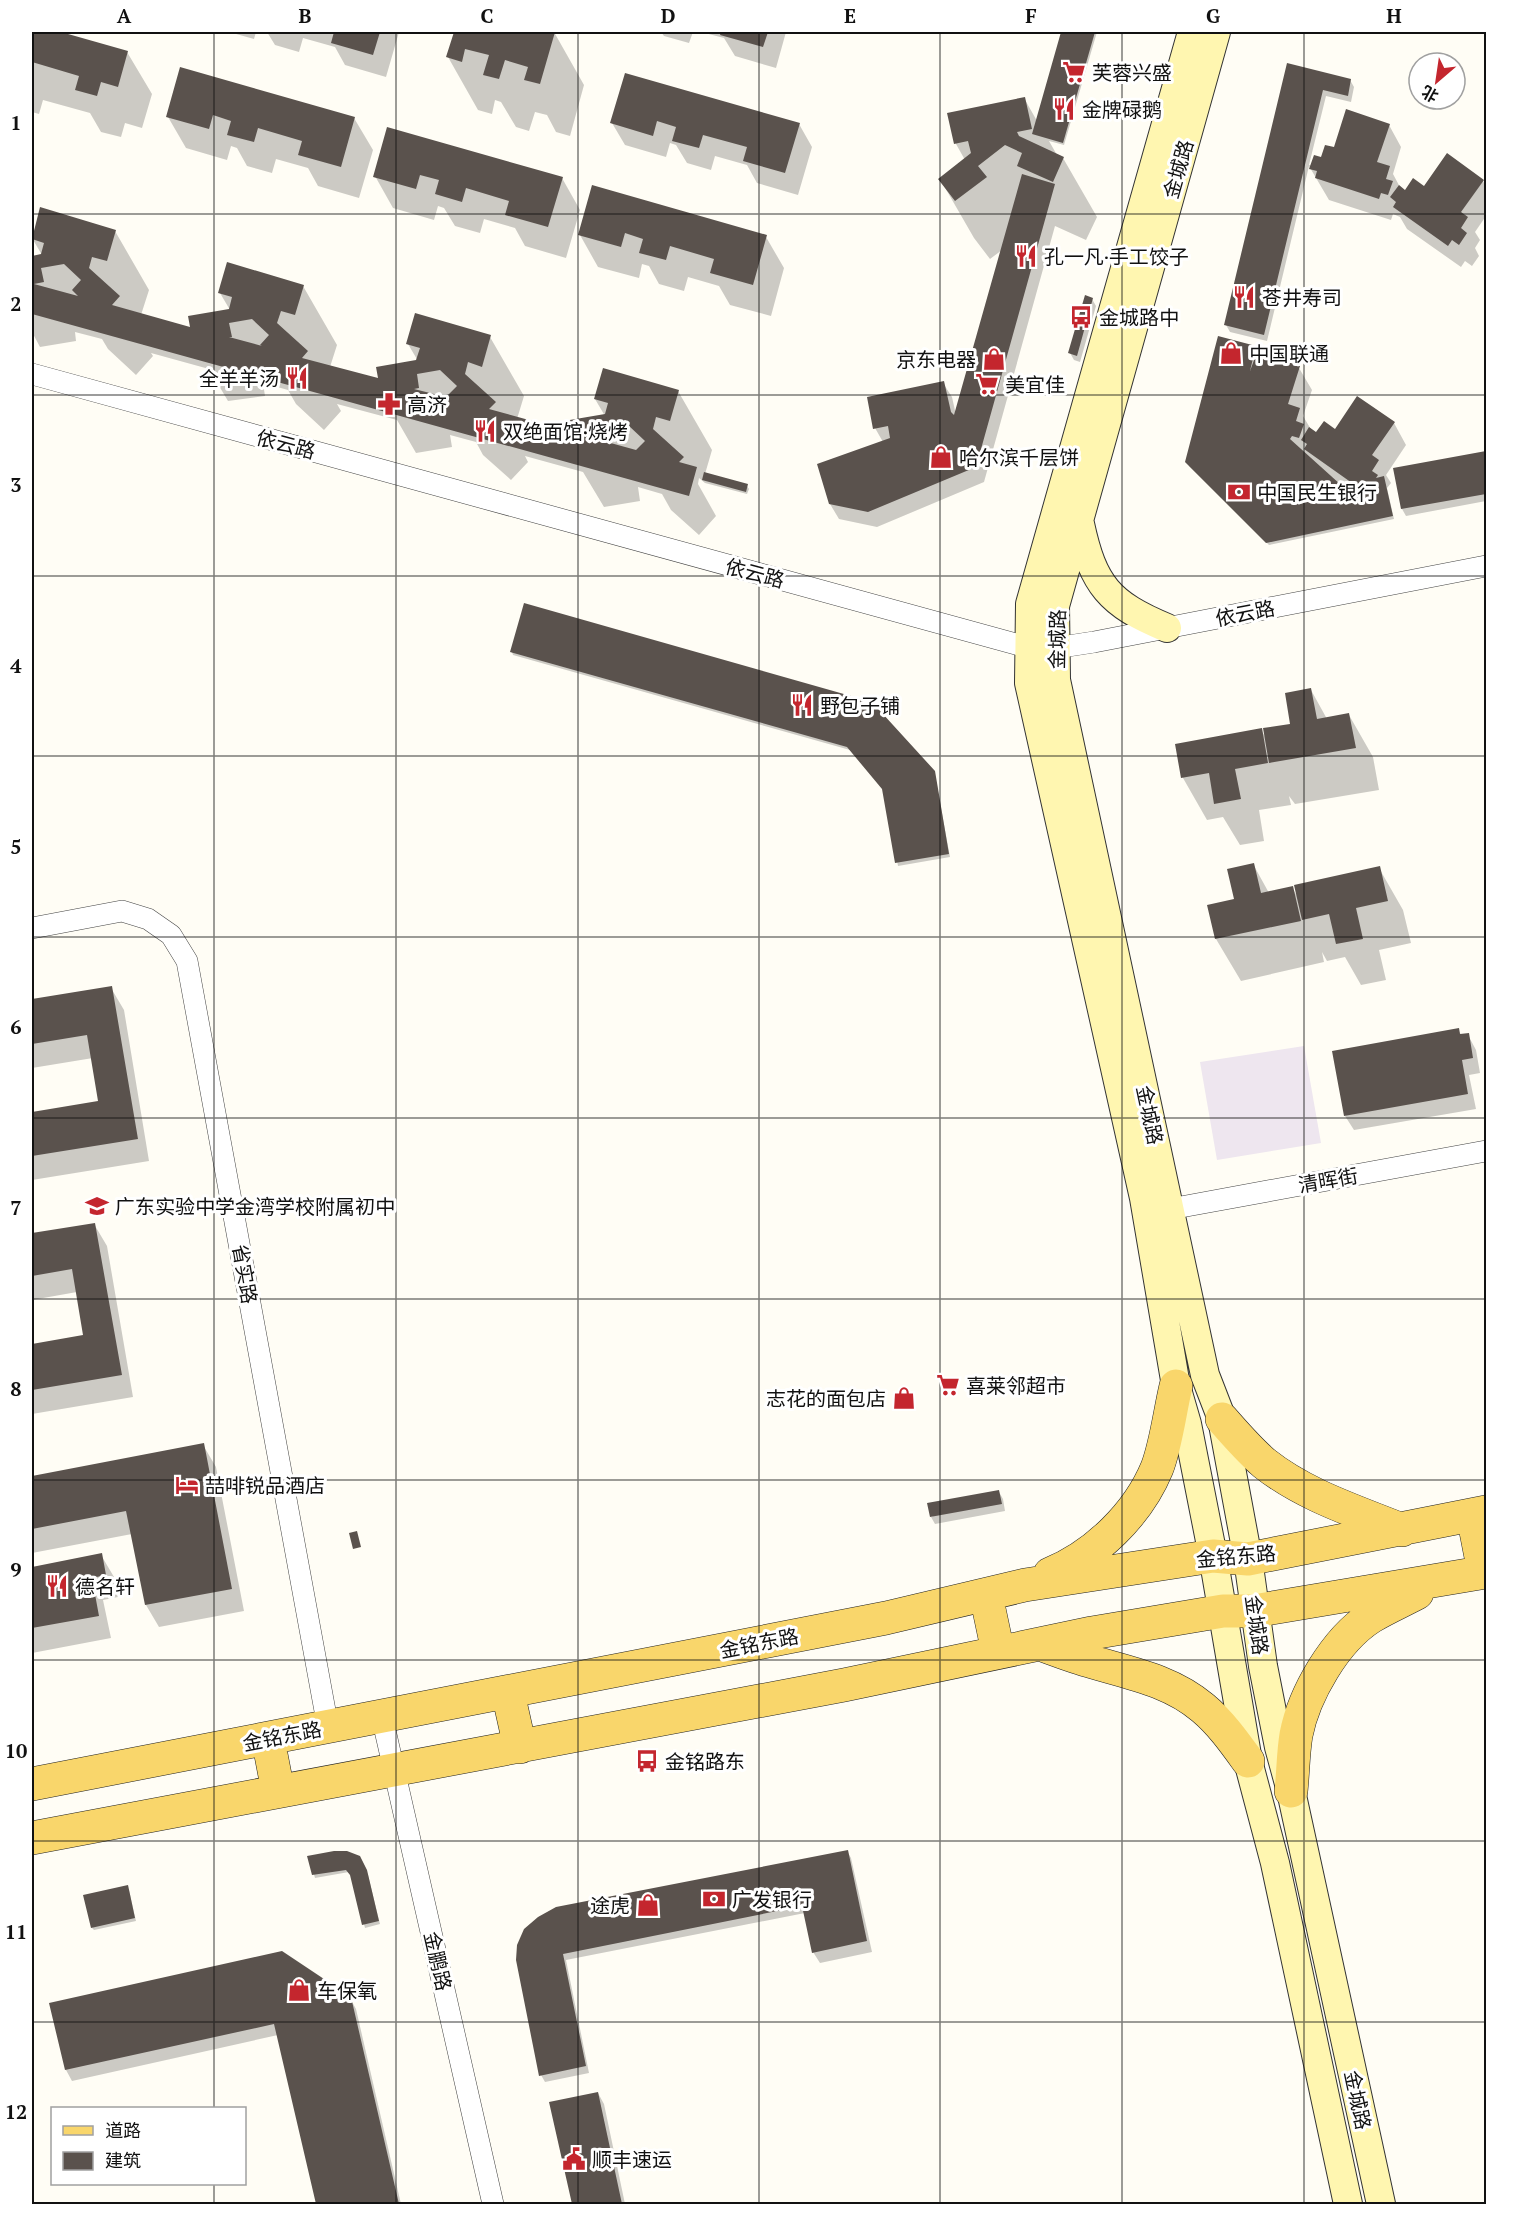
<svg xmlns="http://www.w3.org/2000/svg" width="1518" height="2236" font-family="'PT Serif','Noto Sans SC',serif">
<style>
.industrial{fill:#eee6ef}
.shadow{fill:#0003}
.building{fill:#5a524d;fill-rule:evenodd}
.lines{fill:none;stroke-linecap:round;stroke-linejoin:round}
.street-casing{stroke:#444;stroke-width:22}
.secondary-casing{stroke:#333;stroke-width:30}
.primary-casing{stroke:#222;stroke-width:34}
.street{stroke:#fff;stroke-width:21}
.secondary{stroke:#fff6b0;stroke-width:28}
.primary{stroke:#f9d66b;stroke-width:33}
.grid{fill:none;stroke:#111;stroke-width:1.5;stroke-opacity:0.55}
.labels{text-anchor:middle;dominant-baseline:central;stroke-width:6;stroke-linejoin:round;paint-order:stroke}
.poi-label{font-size:20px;fill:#111;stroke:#fff;text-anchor:start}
.street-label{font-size:20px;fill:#111;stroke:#fff}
.neatline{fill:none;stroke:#111;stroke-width:2}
.grid-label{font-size:20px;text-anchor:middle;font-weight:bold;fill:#111}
</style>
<rect width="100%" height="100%" fill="#fffdf5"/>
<path class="industrial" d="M1304,1046L1321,1143L1217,1160L1200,1062Z"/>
<path class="shadow" d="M32,32H55L127,52L152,94L142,128L125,123L121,137L101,132L90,113L43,100L39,114L32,112Z
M229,32H256L254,39Z
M267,32H399L386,77L345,65L335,47L303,38L299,52L275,45Z
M455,32H554L584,85L570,136L556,132L547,115L535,112L529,131L516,127L501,102L495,100L492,114L478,110L448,57Z
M661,32H693L689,43L664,36Z
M701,32H786L776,68L735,56L724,38Z
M1063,32H1097L1064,145L1049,141L1057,155L1063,158L1097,217L1086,240L1055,226L984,482L877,527L839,519L830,504L883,442L875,428L943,383L952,397L956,415L1002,250L990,259L974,238L940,179L965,160L956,144L949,114L1024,98L1037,121Z
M1288,65L1350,80L1354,87L1351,102L1326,96L1309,165L1312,166L1335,149L1389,125L1401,147L1393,174L1401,189L1406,192L1483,181L1486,187V216L1475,232L1480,240L1475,248L1479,256L1472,266L1465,261L1461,267L1407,229L1400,217L1393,214L1391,220L1329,200L1309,166L1267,341L1230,332L1226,325Z
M181,68L354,118L373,150L359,198L318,186L308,168L276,159L272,173L247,166L237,148L231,146L227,160L186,148L168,117Z
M626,75L799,124L812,147L798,195L757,183L747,165L715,156L711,170L687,163L676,145L670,143L666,157L625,145L612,123Z
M388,128L562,178L580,210L566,258L525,246L515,228L484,219L480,233L455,226L444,208L438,206L434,220L393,208L375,176Z
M593,187L766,237L784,268L771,316L730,305L719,286L688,277L684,291L659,284L649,266L642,264L639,278L598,267L580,235Z
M41,209L115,231L149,290L141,315L192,329L230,310L220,293L303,286L337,345L330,367L379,381L418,361L408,344L490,337L524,396L517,419L567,432L605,416L595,399L678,391L712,450L705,474L747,486L749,489L747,494L705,483L699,478L698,484L716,516L699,535L671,510L662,494L638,487L640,501L604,507L583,472L525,456L528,462L511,480L483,455L476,442L450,435L452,447L416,453L397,420L337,404L341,411L324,430L296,404L288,390L263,383L265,396L228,401L209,369L151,353L153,356L136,375L108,349L102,339L75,332L76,341L40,347L32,332V257L42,255L32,238Z
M1092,299L1096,306L1080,362L1074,360L1070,353Z
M1255,348L1256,353L1299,368L1312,390L1303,416L1312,431L1316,434L1394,423L1406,445L1386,475L1391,483L1387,488L1394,519L1269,545L1189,466Z
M1486,452V501L1406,516L1402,509L1395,469Z
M525,605L935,775L950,857L898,866L884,790L850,750L513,655L512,652Z
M1311,690L1327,719L1349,715L1373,757L1379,790L1295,804L1289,796L1291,805L1259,810L1264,841L1240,845L1223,817L1207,820L1183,778L1176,745L1261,730L1266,738L1292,725Z
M1253,864L1269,893L1292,888L1298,897L1379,868L1403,910L1411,943L1379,950L1386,980L1361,985L1345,957L1327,961L1322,952L1324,962L1241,981L1216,939L1209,906L1236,900Z
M111,988L124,1010L149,1161L32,1180V1113L100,1102L93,1058L32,1068V1001Z
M1458,1030L1462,1036L1468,1035L1476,1050L1480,1073L1469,1075L1476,1109L1354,1130L1345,1116Z
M94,1224L107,1246L133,1397L32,1414V1345L85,1336L77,1292L32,1300V1235Z
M203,1445L216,1467L244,1611L159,1627L146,1605L132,1534L32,1553V1477Z
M999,1492L1003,1499L1005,1511L935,1524L931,1517Z
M101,1555L114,1577L118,1597L103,1600L111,1638L32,1653V1568Z
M847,1851L851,1858L872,1952L820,1963L813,1952L805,1913L566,1960L589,2073L545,2082L541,2075L525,1930Z
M309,1857L359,1858L368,1875L380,1924L365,1928L352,1876L349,1872L315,1878Z
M129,1890L136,1921L94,1930L92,1928Z
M350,1998L356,2009L401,2204H317L278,2035L72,2081L66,2070L51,2004Z
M598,2093L604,2104L625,2204H573L551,2103Z"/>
<path class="building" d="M32,32H61L128,51L118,87L101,82L97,96L75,90L79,76L32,62Z
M334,32H380L373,55L331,43Z
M454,32H555L540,84L524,80L528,67L505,60L499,79L483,75L489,55L465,49L462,62L446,57Z
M721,32H768L763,47L720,35Z
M1061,32H1095L1063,143L1032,134Z
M1287,63L1351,79L1348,96L1323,90L1264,335L1224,325Z
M180,67L355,117L341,167L298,155L302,141L258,128L254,142L227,135L231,121L213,115L209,129L166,117Z
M625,73L800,123L785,173L743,161L747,147L703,135L699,148L672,141L676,127L657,121L653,136L610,123Z
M1025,97L1032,129L1017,132L1019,136L1064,157L1053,182L1017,166L1022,153L1005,145L978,166L987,177L955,201L938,179L971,153L968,141L954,144L947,113Z
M1346,109L1390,124L1377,162L1390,166L1386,179L1393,181L1388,195L1381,193L1379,199L1315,178L1317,171L1309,169L1314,155L1321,157L1325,145L1334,147Z
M387,127L563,177L548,227L505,215L509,201L466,188L462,202L435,194L439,180L420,175L416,189L373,177Z
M1447,153L1484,180L1461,212L1468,217L1461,228L1467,233L1459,245L1452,240L1448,246L1393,207L1396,202L1390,197L1399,185L1405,190L1413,178L1424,186Z
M1022,174L1055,184L976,467L868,512L829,504L817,464L890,438L888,426L873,429L867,397L944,381L951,412L954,415Z
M592,185L767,235L753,285L710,273L714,259L670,246L666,260L639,253L643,239L625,233L621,247L578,235Z
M40,207L116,230L107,261L92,257L89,268L120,296L112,305L190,327L188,316L229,309L232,297L218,293L227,262L304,285L295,315L281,311L277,323L308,351L302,358L378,378L376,367L416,360L420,348L406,344L415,313L491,335L482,367L468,362L465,374L496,402L489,409L565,430L564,421L605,414L608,403L594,399L603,368L679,390L670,421L656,417L653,429L684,457L679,462L697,467L689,496L32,314V256L41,254L44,243L32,239ZM64,264L81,280L72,290L78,296L34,284L44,282L41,268ZM252,319L269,335L260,345L262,346L229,337H232L229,323ZM440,370L457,386L447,396L450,398L414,389L419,388L417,374ZM628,425L645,441L636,450L607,442L605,429Z
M1085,295L1093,298L1077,356L1068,353Z
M1218,336L1256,346L1250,371L1257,352L1300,366L1288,404L1300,408L1296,421L1304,424L1299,438L1292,436L1290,439L1341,485L1352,483L1304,449L1307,444L1301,440L1309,427L1316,432L1324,421L1335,429L1357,396L1395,422L1372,455L1379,460L1372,471L1378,475L1376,478L1384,476L1393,516L1266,543L1185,462Z
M1486,451V494L1401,509L1393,468Z
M704,472L748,484L746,492L702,480Z
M524,603L872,702L935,771L949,854L895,863L882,789L847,747L510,652Z
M1311,688L1317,719L1349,713L1356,748L1269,763L1263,728L1290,724L1285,693Z
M1262,728L1268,763L1235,769L1241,799L1214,804L1209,773L1181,778L1175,744Z
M1254,863L1261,893L1293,886L1301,921L1215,939L1207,905L1234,899L1227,869Z
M1380,866L1388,901L1356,908L1363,939L1336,944L1329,914L1302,920L1294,885Z
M112,986L138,1139L32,1156V1112L98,1101L87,1035L32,1044V999Z
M1459,1028L1460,1034L1469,1033L1473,1058L1462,1060L1468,1094L1344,1116L1332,1051Z
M95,1223L122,1375L32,1390V1344L83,1335L72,1269L32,1276V1233Z
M204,1443L232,1589L145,1605L126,1511L32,1529V1476Z
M999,1490L1002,1504L930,1517L927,1503Z
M357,1531L361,1547L353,1549L349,1533Z
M102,1553L106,1575L92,1578L99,1616L32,1628V1567Z
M848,1850L867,1941L812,1953L802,1906L563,1954L586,2066L539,2076L516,1960L517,1945L524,1929L538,1917L556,1907Z
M334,1851H347L360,1856L367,1870L379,1921L362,1925L350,1875L346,1870L312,1875L307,1856Z
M128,1885L135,1918L91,1928L83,1895Z
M282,1951L351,1997L399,2204H316L274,2024L65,2070L49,2003Z
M598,2092L622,2204H572L549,2102Z"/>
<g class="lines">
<g class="street-casing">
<path id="street" d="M32,374L1030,648H1055L1094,642L1486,566
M32,928L122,911L148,919L171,935L187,961L328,1727
M1170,1209L1486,1151
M382,1717L493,2204"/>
</g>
<g class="secondary-casing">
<path id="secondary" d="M1192,32L1030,604L1029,683L1144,1198L1176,1386L1187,1424L1213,1556L1248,1761L1275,1863L1348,2204
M1216,32L1055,606L1056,680L1205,1375L1222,1419L1248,1559L1263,1666L1279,1747L1291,1791L1381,2204
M1080,524C1093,585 1109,604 1167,628"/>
</g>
<g class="primary-casing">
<path id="primary" d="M1222,1419C1235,1434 1249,1450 1264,1463C1304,1495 1355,1511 1402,1530
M1473,1516L1484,1572
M1050,1574C1096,1555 1138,1514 1157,1468C1166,1445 1170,1411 1176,1386
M986,1595L998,1652
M1040,1644C1056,1650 1072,1656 1089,1661C1129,1673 1170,1680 1203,1708C1221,1723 1235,1743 1248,1761
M508,1693L520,1747
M268,1739L278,1791
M32,1784L886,1618L1025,1585L1213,1556L1248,1559L1486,1512
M1291,1791C1293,1773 1293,1753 1296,1735C1304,1694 1335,1640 1371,1617C1386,1608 1402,1601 1417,1593
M32,1838L844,1685L1092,1633L1223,1611H1254L1486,1572"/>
</g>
<use href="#street" class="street"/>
<use href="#secondary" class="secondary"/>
<use href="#primary" class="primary"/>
</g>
<path class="grid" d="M214,32V2108M396,32V2204M578,32V2204M759,32V2204M940,32V2204M1122,32V2204M1304,32V2204M32,214H1486M32,395H1486M32,576H1486M32,756H1486M32,937H1486M32,1118H1486M32,1299H1486M32,1480H1486M32,1660H1486M32,1841H1486M32,2022H1486M214,2184V2204"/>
<defs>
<g id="supermarket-bare" transform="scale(1.8)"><path d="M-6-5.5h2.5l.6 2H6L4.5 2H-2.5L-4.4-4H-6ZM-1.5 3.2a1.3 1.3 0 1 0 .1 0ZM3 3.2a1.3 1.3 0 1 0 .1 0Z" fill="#c4262e" stroke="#fff" stroke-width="2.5" paint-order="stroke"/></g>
<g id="restaurant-bare" transform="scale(1.8)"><path d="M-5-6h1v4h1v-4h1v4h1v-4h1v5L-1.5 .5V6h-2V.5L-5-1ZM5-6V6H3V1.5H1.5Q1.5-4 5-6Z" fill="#c4262e" stroke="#fff" stroke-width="2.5" paint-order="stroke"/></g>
<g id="bus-bare" transform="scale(1.8)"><path d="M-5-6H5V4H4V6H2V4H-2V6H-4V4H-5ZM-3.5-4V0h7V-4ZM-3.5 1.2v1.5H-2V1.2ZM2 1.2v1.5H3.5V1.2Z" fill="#c4262e" stroke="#fff" stroke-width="2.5" paint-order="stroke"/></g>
<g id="shop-bare" transform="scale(1.8)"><path d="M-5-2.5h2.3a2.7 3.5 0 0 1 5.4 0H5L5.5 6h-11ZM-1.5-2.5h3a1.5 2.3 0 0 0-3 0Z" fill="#c4262e" stroke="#fff" stroke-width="2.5" paint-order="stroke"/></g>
<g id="pharmacy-bare" transform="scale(1.8)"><path d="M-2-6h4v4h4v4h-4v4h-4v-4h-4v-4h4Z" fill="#c4262e" stroke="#fff" stroke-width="2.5" paint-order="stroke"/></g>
<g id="bank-bare" transform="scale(1.8)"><path d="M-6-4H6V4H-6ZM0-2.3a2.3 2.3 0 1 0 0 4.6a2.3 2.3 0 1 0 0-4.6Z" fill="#c4262e" stroke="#fff" stroke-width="2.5" paint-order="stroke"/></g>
<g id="school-bare" transform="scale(1.8)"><path d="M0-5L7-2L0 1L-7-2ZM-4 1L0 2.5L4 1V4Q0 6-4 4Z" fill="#c4262e" stroke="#fff" stroke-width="2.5" paint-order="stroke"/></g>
<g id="hotel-bare" transform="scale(1.8)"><path d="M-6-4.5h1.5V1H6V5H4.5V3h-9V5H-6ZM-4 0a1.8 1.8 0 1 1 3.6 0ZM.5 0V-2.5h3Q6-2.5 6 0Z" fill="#c4262e" stroke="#fff" stroke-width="2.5" paint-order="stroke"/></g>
<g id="civic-bare" transform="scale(1.8)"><path d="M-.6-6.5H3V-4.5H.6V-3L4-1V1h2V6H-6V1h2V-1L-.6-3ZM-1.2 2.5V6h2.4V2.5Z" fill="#c4262e" stroke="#fff" stroke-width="2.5" paint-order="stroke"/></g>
</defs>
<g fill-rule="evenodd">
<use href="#supermarket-bare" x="1074" y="72"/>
<use href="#restaurant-bare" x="1064" y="109"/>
<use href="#restaurant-bare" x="1026" y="256"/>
<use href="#restaurant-bare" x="1244" y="297"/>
<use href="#bus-bare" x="1081" y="317"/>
<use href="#shop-bare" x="1231" y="353"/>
<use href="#shop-bare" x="994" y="359"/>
<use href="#restaurant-bare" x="297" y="378"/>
<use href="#supermarket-bare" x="987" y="384"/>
<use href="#pharmacy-bare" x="389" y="404"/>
<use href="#restaurant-bare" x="485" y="431"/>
<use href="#shop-bare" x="941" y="457"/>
<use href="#bank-bare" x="1239" y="492"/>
<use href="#restaurant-bare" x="802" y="705"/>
<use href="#school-bare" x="97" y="1206"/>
<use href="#supermarket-bare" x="948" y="1385"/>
<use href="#shop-bare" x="904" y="1398"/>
<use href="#hotel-bare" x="187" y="1485"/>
<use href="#restaurant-bare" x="57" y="1586"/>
<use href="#bus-bare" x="647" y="1761"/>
<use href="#bank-bare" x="714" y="1899"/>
<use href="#shop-bare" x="648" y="1905"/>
<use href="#shop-bare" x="299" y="1990"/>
<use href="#civic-bare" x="574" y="2159"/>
</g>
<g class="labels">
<g class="poi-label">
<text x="1092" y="72">芙蓉兴盛</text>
<text x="1082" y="109">金牌碌鹅</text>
<text x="1044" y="256">孔一凡·手工饺子</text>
<text x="1262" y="297">苍井寿司</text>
<text x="1099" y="317">金城路中</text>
<text x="1249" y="353">中国联通</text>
<text x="976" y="359" text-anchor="end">京东电器</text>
<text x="279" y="378" text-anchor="end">全羊羊汤</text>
<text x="1005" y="384">美宜佳</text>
<text x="407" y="404">高济</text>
<text x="503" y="431">双绝面馆·烧烤</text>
<text x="959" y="457">哈尔滨千层饼</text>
<text x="1257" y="492">中国民生银行</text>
<text x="820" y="705">野包子铺</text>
<text x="115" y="1206">广东实验中学金湾学校附属初中</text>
<text x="966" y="1385">喜莱邻超市</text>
<text x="886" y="1398" text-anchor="end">志花的面包店</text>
<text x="205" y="1485">喆啡锐品酒店</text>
<text x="75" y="1586">德名轩</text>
<text x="665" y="1761">金铭路东</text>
<text x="732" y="1899">广发银行</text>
<text x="630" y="1905" text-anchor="end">途虎</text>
<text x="317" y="1990">车保氧</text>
<text x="592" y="2159">顺丰速运</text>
</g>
<g class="street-label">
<text transform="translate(1178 169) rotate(-74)">金城路</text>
<text transform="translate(286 444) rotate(15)">依云路</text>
<text transform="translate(755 573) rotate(15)">依云路</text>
<text transform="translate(1245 613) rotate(-11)">依云路</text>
<text transform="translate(1057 639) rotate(-89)">金城路</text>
<text transform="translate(1150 1115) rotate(78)">金城路</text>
<text transform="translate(1328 1180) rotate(-10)">清晖街</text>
<text transform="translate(245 1274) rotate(80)">省实路</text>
<text transform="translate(1236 1556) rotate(-5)">金铭东路</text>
<text transform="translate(1257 1625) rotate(82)">金城路</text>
<text transform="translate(759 1643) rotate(-11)">金铭东路</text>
<text transform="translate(282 1736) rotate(-11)">金铭东路</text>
<text transform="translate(438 1961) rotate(77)">金鹏路</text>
<text transform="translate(1358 2100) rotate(78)">金城路</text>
</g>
</g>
<rect width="1518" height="2236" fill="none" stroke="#ffffff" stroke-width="66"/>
<rect x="51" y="2107" width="195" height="78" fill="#ffffff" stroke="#a0a0a0" stroke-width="1.5"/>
<rect x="63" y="2126" width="30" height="9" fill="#f9d66b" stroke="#a0a0a0" stroke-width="1.5"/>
<text x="105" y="2137" font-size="18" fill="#111111">道路</text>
<rect x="63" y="2152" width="30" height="18" fill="#5a524d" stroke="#a0a0a0" stroke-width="1.5"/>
<text x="105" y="2167" font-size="18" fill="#111111">建筑</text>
<g transform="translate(1437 81) rotate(209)"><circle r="28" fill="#ffffff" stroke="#a0a0a0" stroke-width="1.5"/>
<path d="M0-4.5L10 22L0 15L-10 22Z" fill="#c4262e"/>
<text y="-9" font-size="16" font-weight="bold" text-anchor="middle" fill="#111111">北</text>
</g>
<rect x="33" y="33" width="1452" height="2170" class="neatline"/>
<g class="grid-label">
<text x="124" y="23">A</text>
<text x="305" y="23">B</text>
<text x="487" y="23">C</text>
<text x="668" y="23">D</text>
<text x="850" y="23">E</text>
<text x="1031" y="23">F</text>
<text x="1213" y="23">G</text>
<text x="1394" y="23">H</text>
<text x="16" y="130">1</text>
<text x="16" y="311">2</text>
<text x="16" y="492">3</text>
<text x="16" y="673">4</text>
<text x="16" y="854">5</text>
<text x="16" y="1034">6</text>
<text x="16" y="1215">7</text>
<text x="16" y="1396">8</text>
<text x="16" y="1577">9</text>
<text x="16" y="1758">10</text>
<text x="16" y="1939">11</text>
<text x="16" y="2119">12</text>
</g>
</svg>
